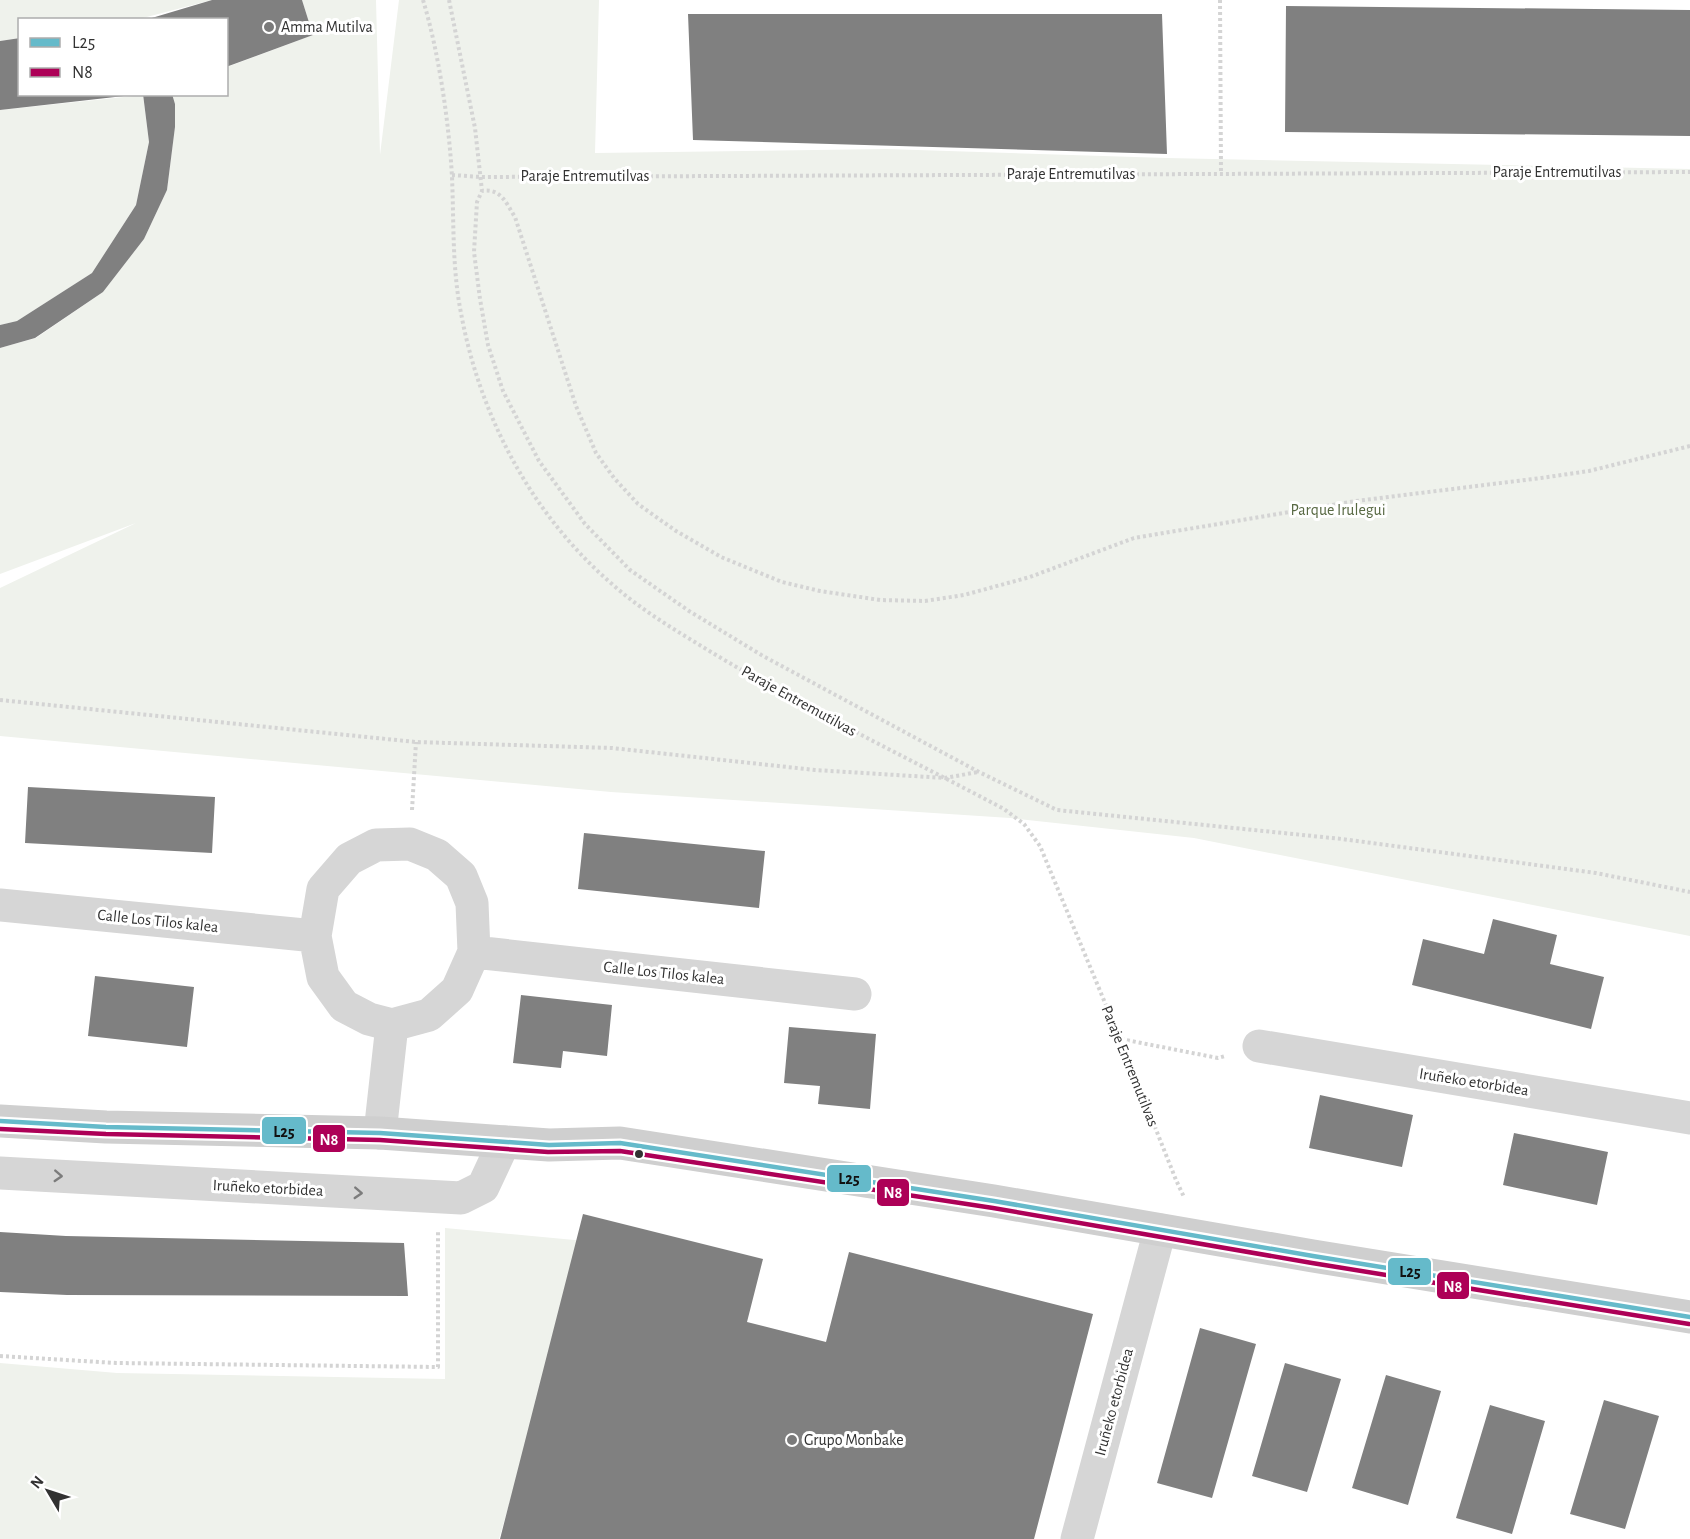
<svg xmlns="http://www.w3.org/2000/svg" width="1690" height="1539" font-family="'Alegreya Sans',sans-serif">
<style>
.green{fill:#eff2ec}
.building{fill:#808080}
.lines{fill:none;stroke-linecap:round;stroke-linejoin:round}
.path{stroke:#d4d4d4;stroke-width:4;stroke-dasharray:3 3;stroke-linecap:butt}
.street{stroke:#d6d6d6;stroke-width:33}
.secondary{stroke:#cfcfcf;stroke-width:33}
.bus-1-casing{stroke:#fff;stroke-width:9}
.bus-2-casing{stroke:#fff;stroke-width:9}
.bus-1{stroke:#65baca;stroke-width:4.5}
.bus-2{stroke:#ad0057;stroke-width:4.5}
.oneway{stroke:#7c7c7c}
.poi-dot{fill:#7a7a7a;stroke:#fff;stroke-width:2}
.bus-dot{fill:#323232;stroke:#fff;stroke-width:2}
.labels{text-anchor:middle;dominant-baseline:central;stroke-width:6;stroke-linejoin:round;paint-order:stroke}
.poi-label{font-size:16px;fill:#323232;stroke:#fff;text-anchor:start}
.street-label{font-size:16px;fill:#323232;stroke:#fff}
.park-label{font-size:16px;fill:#586943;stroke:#fff}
.line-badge{stroke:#fff;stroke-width:2}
.badge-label{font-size:16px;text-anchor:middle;font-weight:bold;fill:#fff}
.pale-badge-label{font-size:16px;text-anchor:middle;font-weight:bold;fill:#111}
</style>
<rect width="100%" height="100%" fill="#fff"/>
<path class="green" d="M0,0H212L139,19L20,20L19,38L0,41Z
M302,0H376L380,155L399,0H599L595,153L886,149L1167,158L1690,169V936L1194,838L1010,818L611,792L0,736V588L136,523L0,574V348L36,338L103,292L144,239L167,190L175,127V104L172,95L226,94L227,67L313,35Z
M143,95L149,142L136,205L92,273L17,321L0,325V110Z
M445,1228L585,1241L499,1539H0V1363L117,1373L445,1379Z"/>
<path class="building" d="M212,0H302L313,35L226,67V20H145Z
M1286,6L1690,10V136L1285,132Z
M688,14H1162L1167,154L693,140Z
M20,38V94H124V96L0,110V41Z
M143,94H172L175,104V127L167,190L144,239L103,292L35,338L0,348V325L17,321L92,273L136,205L149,142Z
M28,787L215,797L212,853L25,843Z
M584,833L765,851L759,908L578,889Z
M1493,919L1557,935L1550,964L1604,977L1591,1029L1412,985L1423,939L1484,954Z
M95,976L194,987L187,1047L88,1036Z
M521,995L612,1005L607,1056L563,1051L561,1068L513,1063Z
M789,1027L876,1034L870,1109L818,1104L820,1086L784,1083Z
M1320,1095L1413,1115L1402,1167L1309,1148Z
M1514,1133L1608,1152L1597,1205L1503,1185Z
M583,1214L763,1259L747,1322L826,1342L849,1252L1093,1314L1034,1539H500Z
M0,1232L66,1236L404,1243L408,1296L67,1295L0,1292Z
M1200,1328L1256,1344L1212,1498L1157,1483Z
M1285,1363L1341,1379L1307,1492L1252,1476Z
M1386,1375L1441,1391L1408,1505L1352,1488Z
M1604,1400L1659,1416L1625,1529L1570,1514Z
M1490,1405L1545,1421L1512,1534L1456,1518Z"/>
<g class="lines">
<path class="path" d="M423,0C439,53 449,123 452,177C454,223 452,268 461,313C480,417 532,515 612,584C642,611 677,631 711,652C806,709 906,757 1004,809L1024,824L1040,846L1120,1039L1176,1180L1184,1197
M449,0L475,128L482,191
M1220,0L1221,173
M452,175L481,177L1690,172
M1690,446L1589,471L1541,478L1356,501L1134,538L1030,577L964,595L925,601L880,600L820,591L782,582L721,557L676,531L638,504L614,478L596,453L576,406L515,217C506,203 501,188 482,191L477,202L474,252L480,299L488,345L503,391L539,461L585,524L630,570L689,611L763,656L979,772L1057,810L1342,839L1596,873L1690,892
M0,700L416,742L612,748L815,770L945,778L978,772
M412,810L416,742
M1121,1039L1218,1058L1225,1056
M0,1356L116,1363L438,1367V1232"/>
<path class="street" d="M410,844L437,855L461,876L472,903L474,952L457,990L429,1015L392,1025L369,1019L344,1006L323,977L315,936L323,889L349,859L376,845Z
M0,905L315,936
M474,952L855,994
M1259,1046L1690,1118
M380,1133L392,1025
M0,1173L461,1198L483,1187L504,1142
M1077,1539L1160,1230"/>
<path class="secondary" d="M0,1121L106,1127L380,1133L549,1145L620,1143L994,1201L1313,1256L1690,1317"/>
<g class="bus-1-casing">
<path id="bus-1" d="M0,1121L106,1127L380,1133L549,1145L620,1143L994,1201L1313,1256L1690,1317"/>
</g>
<g class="bus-2-casing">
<path id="bus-2" d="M0,1129L106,1134L380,1140L548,1152L620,1151L993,1208L1312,1263L1689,1324"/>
</g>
<use href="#bus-1" class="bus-1"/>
<use href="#bus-2" class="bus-2"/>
</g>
<defs><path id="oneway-chevron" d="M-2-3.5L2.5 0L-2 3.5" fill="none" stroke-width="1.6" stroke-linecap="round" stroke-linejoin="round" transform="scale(1.5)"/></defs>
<g class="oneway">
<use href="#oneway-chevron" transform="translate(58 1176) rotate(3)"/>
<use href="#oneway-chevron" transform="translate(358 1193) rotate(3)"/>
</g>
<g class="poi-dot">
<circle cx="269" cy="27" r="6"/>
<circle cx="792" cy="1440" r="6"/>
</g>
<circle class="bus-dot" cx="639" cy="1154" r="5"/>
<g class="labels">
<g class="poi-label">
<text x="281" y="27">Amma Mutilva</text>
<text x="804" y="1440">Grupo Monbake</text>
</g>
<g class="street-label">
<text x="1557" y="172">Paraje Entremutilvas</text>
<text x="1071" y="174">Paraje Entremutilvas</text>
<text x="585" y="176">Paraje Entremutilvas</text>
<text transform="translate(799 701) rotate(29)">Paraje Entremutilvas</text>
<text transform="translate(158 921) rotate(6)">Calle Los Tilos kalea</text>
<text transform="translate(664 973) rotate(6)">Calle Los Tilos kalea</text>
<text transform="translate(1130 1066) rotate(68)">Paraje Entremutilvas</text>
<text transform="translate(1474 1082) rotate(9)">Iruñeko etorbidea</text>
<text transform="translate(268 1188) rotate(3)">Iruñeko etorbidea</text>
<text transform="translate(1114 1402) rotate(-75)">Iruñeko etorbidea</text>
</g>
<g class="park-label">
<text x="1338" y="510">Parque Irulegui</text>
</g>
</g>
<g class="line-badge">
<rect x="261" y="1116" width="46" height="29" rx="6" fill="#65baca"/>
<rect x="312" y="1124" width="34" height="29" rx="6" fill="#ad0057"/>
<rect x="826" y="1164" width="46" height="29" rx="6" fill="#65baca"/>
<rect x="876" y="1178" width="34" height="29" rx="6" fill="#ad0057"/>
<rect x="1387" y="1257" width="45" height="29" rx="6" fill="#65baca"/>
<rect x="1436" y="1271" width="34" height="29" rx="6" fill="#ad0057"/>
</g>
<g class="badge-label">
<text x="329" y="1145">N8</text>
<text x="893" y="1198">N8</text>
<text x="1453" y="1292">N8</text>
</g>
<g class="pale-badge-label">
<text x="284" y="1137">L25</text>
<text x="849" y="1184">L25</text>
<text x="1410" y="1277">L25</text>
</g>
<rect x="18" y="18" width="210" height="78" fill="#ffffff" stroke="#adadad" stroke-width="1.5"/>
<rect x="30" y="38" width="30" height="9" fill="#65baca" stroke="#adadad" stroke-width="1.5"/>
<text x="72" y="48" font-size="18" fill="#323232">L25</text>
<rect x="30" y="68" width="30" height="9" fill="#ad0057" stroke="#adadad" stroke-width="1.5"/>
<text x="72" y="78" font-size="18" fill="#323232">N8</text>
<g transform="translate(48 1491) rotate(309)" stroke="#ffffff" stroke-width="4.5" paint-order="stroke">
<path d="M0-4.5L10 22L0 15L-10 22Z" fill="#323232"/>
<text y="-9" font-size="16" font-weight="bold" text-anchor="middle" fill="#323232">N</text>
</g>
</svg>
